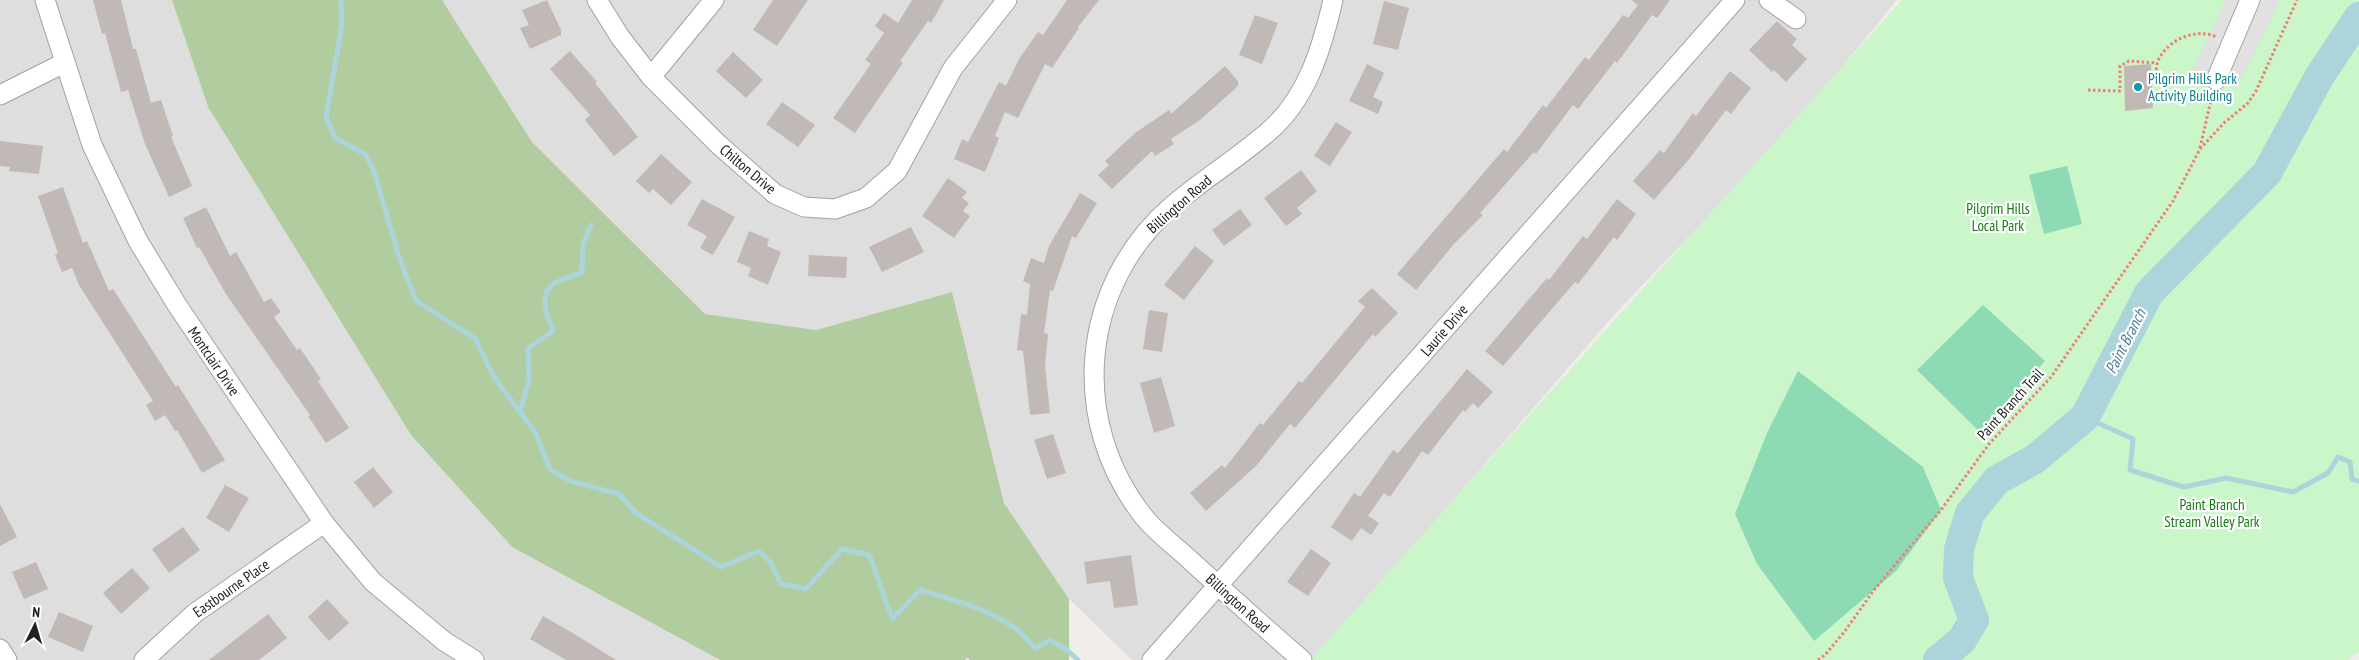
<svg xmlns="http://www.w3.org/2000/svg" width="2359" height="660" font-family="'PT Sans Narrow',sans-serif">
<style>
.residential{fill:#dfdede}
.forest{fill:#b1cda0}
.park{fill:#caf6ca}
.pitch{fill:#8ddab5}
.parking{fill:#e1e1e1}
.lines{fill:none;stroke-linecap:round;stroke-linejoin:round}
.stream{stroke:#acd4db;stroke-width:5}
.river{stroke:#acd4db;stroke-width:30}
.building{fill:#c1b9b5}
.minor-casing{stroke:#a2a2a2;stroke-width:21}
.path{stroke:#f17c7a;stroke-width:3;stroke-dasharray:2.5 2.5;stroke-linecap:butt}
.minor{stroke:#fff;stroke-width:19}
.culture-dot{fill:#0f9aa8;stroke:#fff;stroke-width:2}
.labels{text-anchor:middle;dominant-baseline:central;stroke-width:4.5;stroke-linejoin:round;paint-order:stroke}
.culture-label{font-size:15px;fill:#0d838f;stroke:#fff;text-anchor:start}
.street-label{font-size:15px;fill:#212121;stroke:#fff}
.park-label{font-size:15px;fill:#147a14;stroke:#fff}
.water-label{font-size:16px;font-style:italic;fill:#4c7b9c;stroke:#fff}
</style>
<rect width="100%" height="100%" fill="#f1ede9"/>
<path class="residential" d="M0,0H172L208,107L411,435L512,547L720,660H0Z
M442,0H1897L1784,137L1613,316L1315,660H1132L1069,599L1004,503L952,292L816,330L705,314L532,142Z"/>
<path class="forest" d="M172,0H442L532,142L705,314L816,330L952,292L1004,503L1069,599V660H970L967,658L965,660H720L512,547L411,435L208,107Z"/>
<path class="park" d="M1902,0H2359V652L2348,660H1310Z"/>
<path class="pitch" d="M2067,166L2082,224L2044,234L2029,175Z
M1983,305L2045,361L1980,432L1917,370Z
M1798,371L1923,467L1941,510L1896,571L1814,641L1757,564L1735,514L1767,433Z"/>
<path class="parking" d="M2226,0H2280L2236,89L2193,70Z"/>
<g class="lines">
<path class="stream" d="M341,0L342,24L326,117L335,138L365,154L373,168L400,260L416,301L475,338L494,377L535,432L550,469L570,481L619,494L636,513L721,567L759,551L771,563L781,584L806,589L842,549L869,555C879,576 882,598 893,618L920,590C952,599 989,609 1016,629C1023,634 1029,642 1035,648L1050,640L1067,650L1078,660
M520,412L529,380L528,348L553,331C548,318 538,297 552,285C560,279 573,277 582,272L583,245L591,225
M2085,417L2133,439L2130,470L2184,487L2226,478L2293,492L2328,473L2338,457L2350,462L2352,479L2359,481"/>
<path class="river" d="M1938,660L1962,640L1974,620L1958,578L1959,549L1970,513L1997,480L2035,459L2085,417L2149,293L2267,173L2319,77L2359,17"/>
</g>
<path class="building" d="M93,0H121L133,49H136L151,103L161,100L173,136L171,137L192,186L169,197L145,144L128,90L121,92L105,33L102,34Z
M547,0L561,30V35L530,49L520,28L529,25L522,10Z
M773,0H808L777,46L753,30Z
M912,0H944L931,23L928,21L900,61L903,63L855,133L833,118L871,64L865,60L884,33L875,26L884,13L898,23Z
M1067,0H1099L1078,27L1079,28L1052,68L1045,64L1018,118L1005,112L995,136L999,138L985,172L954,159L962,139L968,142L999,82L1006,86L1019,59L1038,32L1043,35Z
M1631,0H1670L1657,18L1652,15L1617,63L1615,61L1578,109L1573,105L1536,154L1534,152L1480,213L1483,215L1454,244L1416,290L1397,274L1504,149L1507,152L1543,105L1546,108L1585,57L1589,60L1623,15L1628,18L1638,5Z
M1384,1L1409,8L1398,50L1373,44Z
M1255,15L1278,23L1262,64L1239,55Z
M1777,21L1797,39L1792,45L1807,59L1786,82L1774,70L1772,72L1749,50Z
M570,51L597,82L595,83L638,137L614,156L585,120L590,115L550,69Z
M733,52L763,80L746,98L716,71Z
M1367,64L1384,73L1373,97L1383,102L1378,114L1349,101Z
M2151,64L2153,108L2125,111L2124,66Z
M1225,66L1238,81V86L1200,120L1171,139L1174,144L1155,156L1152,151L1112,189L1098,175L1109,165L1105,161L1135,133L1169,110L1171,114Z
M1730,71L1751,88L1731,114L1726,110L1690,158L1654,200L1633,181L1660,150L1664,153L1693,113L1696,116Z
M782,102L815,125L798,147L766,124Z
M1336,122L1352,132L1330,166L1314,156Z
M0,141L43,146L39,174L9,171L10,167L0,166Z
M661,154L692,182L671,205L653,189L649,193L636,181Z
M1301,170L1317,191L1297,208L1302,214L1286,226L1264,198Z
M948,178L967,192L962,198L969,203L963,211L970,216L954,238L922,216Z
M63,187L83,243L87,241L109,291L113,289L176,387L178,385L225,460L202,473L177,430L175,431L165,415L155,421L146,405L153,401L79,285L72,268L62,272L55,255L58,253L38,196Z
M1080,193L1097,203L1076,238L1072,236L1053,291L1050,290L1044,333L1048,334L1045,366L1050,413L1030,415L1023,351L1017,350L1021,314L1027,315L1030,284L1023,281L1031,258L1044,263L1049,246Z
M702,199L735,217L713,255L700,248L707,236L687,225Z
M1617,199L1636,214L1617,240L1614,237L1578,284L1575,282L1503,366L1485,351L1547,278L1549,280L1583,236L1587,239Z
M206,207L230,256L236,252L264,302L271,298L281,312L274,317L297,350L300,348L321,379L318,381L349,428L326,443L308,416L310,415L226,294L199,247L197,248L183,218Z
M1240,209L1252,225L1224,246L1212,230Z
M911,227L924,252L882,272L869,247Z
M749,231L769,239L767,246L781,252L768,285L748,276L751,268L737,262Z
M1195,246L1214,261L1184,300L1164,285Z
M809,255L847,257L846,278L808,276Z
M1372,288L1398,313L1375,337L1373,334L1295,428L1290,424L1256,466L1206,511L1190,493L1222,465L1225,468L1260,423L1263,425L1299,381L1302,383L1365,307L1358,301Z
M1149,310L1168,313L1162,352L1143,349Z
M1467,369L1493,392L1478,408L1473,403L1465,412L1463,410L1428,455L1422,451L1390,497L1384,493L1368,516L1379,523L1371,535L1361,528L1352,541L1331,527L1354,493L1360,497L1393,450L1398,453Z
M1161,377L1175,426L1154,433L1140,383Z
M1053,434L1066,473L1047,479L1034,440Z
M373,467L393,492L374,508L354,482Z
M225,485L249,498L229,532L206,518Z
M0,504L17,537L0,546Z
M183,527L200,550L169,573L152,549Z
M1311,549L1331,563L1308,596L1287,582Z
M1131,555L1138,605L1114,608L1110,581L1087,584L1084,562Z
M36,562L48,589L24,599L12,572Z
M132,568L150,588L121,614L103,593Z
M327,599L349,623L329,641L308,617Z
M59,612L93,626L83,652L48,637Z
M268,614L287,638L259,660H209Z
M543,616L576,635L616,660H566L530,639Z"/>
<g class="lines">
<g class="minor-casing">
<path id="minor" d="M45,0L92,145L138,241L177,305L324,523L373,582L444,641L474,660
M597,0L620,37L651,77L718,144L775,194L804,207L835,209L866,198L897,171L953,68L1007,0
M1769,0L1796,19
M651,77L714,0
M2216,80L2250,0
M0,95L64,63
M0,649L7,660
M144,660L195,613L324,523
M1152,660L1735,0
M1302,660C1264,627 1227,594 1190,560C1175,546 1157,533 1144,517C1068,421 1080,286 1172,206C1202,180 1237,159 1268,132C1307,99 1322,48 1333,0"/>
</g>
<path class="path" d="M2156,85C2156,76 2155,65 2160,57C2171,38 2197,28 2217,37
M2088,90L2120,91V66L2129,61L2157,63
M2200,148L2212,96
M1818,660L1825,655L1845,631L1874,590L1941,510L1989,444L2051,377L2173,201L2200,149L2224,123L2248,103L2256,91L2297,0"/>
<use href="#minor" class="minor"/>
</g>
<circle class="culture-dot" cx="2138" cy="87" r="5"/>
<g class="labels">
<g class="culture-label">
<text x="2148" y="78">Pilgrim Hills Park<tspan x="2148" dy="17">Activity Building</tspan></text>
</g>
<g class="street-label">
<text transform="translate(748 169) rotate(40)">Chilton Drive</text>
<text transform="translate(1179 204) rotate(-41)">Billington Road</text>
<text transform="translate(1444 330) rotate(-49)">Laurie Drive</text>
<text transform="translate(214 361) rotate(56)">Montclair Drive</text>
<text transform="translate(2010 404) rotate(-48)">Paint Branch Trail</text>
<text transform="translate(231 588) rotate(-35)">Eastbourne Place</text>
<text transform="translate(1238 603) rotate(42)">Billington Road</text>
</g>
<g class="park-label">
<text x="1998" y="208">Pilgrim Hills<tspan x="1998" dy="17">Local Park</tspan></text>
<text x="2212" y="504">Paint Branch<tspan x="2212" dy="17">Stream Valley Park</tspan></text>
</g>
<g class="water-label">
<text transform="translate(2125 341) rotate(-63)">Paint Branch</text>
</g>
</g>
<g transform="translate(35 625) rotate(5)" stroke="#ffffff" stroke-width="4" paint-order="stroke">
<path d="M0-4L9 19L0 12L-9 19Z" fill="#212121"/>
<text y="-8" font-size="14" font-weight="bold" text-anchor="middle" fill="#212121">N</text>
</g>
</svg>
